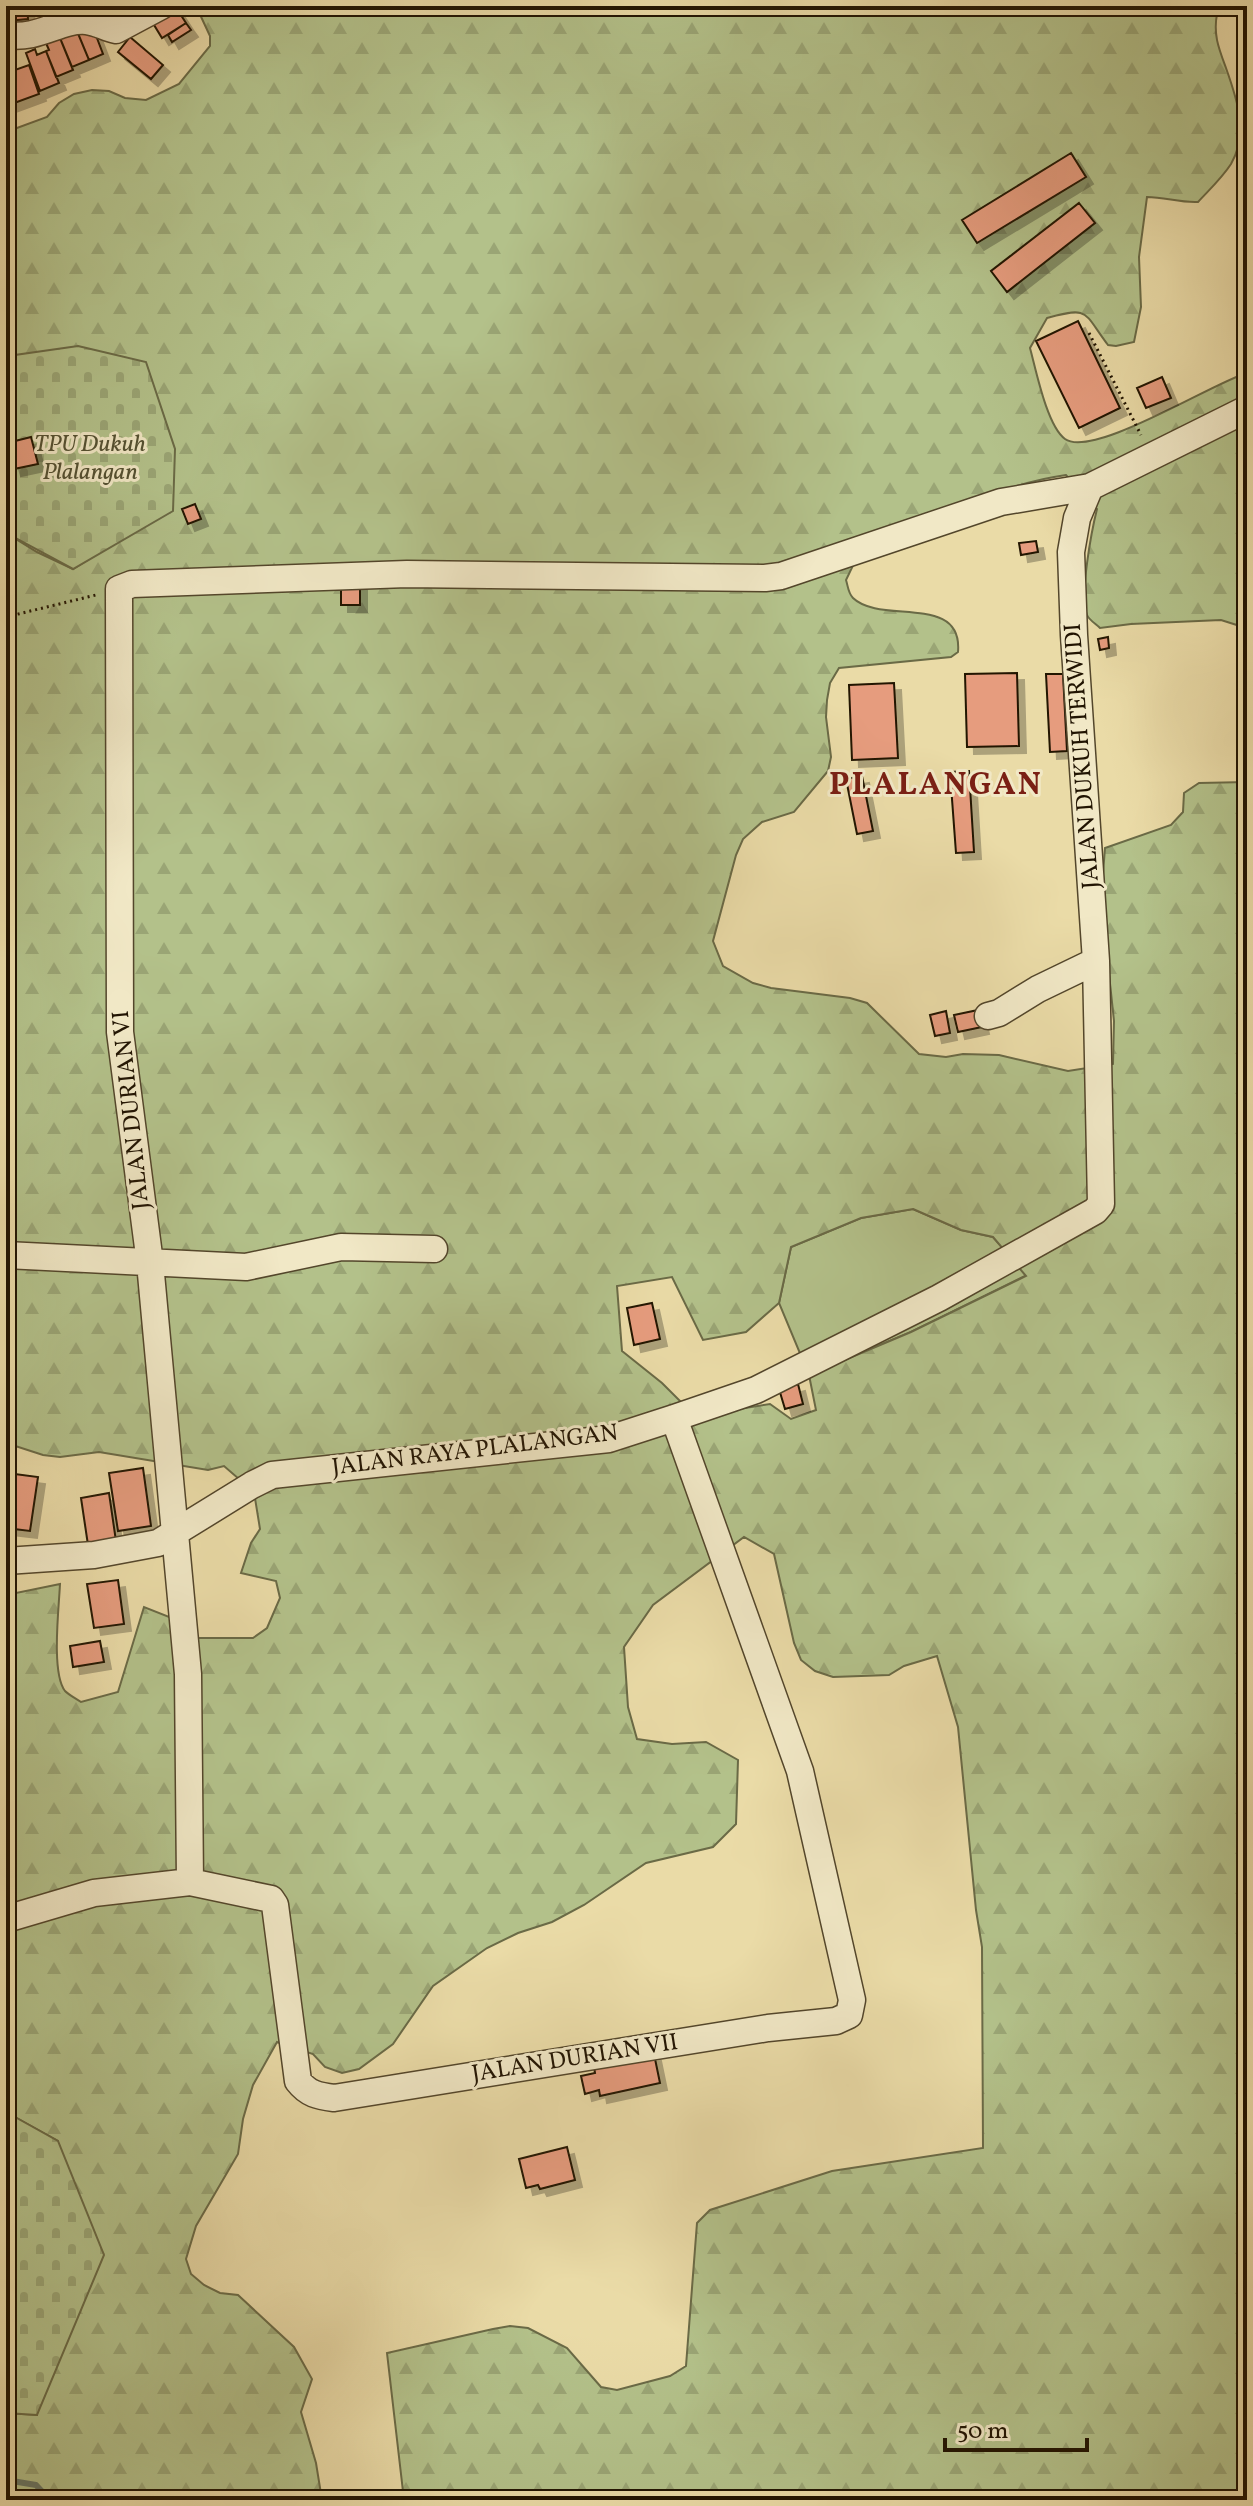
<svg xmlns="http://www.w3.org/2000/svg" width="1253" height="2506" font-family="Vollkorn,serif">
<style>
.green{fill:#b3c18a;stroke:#6a6a46;stroke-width:2}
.forest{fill:url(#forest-firs);stroke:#6a6a46;stroke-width:2;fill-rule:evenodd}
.cemetery{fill:url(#cemetery-stones);stroke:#6a6a46;stroke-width:2}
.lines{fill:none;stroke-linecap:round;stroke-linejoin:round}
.stream{stroke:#687868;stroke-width:6}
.building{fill:#e69c7e;stroke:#211402;stroke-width:2;filter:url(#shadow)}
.minor-casing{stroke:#53462b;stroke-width:29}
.path{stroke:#211402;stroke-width:3;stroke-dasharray:2 4;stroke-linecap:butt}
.minor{stroke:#f1e8c6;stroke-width:26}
.labels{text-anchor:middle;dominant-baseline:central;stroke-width:6;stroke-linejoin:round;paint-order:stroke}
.park-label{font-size:24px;font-style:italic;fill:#545132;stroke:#f1e8c6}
.street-label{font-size:24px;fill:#211402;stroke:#f1e8c6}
.district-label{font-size:32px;font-weight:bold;letter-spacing:2px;fill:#7a1f14;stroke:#f1e8c6}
</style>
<defs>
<pattern id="forest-firs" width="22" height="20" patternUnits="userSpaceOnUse" patternTransform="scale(2)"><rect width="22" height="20" fill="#b3c18a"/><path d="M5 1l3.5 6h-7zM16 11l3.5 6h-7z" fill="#9aa575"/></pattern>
<pattern id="cemetery-stones" width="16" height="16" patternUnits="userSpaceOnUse" patternTransform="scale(2)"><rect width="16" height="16" fill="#b3c18a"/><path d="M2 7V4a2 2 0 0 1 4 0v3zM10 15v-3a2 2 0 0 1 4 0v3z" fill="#9aa575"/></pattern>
<filter id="shadow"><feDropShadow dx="7" dy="7" stdDeviation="0" flood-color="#0004"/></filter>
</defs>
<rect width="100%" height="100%" fill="#eadba7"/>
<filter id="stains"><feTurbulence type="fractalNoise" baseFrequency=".0025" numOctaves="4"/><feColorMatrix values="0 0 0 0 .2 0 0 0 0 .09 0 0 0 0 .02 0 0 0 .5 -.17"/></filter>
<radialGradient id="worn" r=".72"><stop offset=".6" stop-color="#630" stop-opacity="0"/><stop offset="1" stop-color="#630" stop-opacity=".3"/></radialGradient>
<path class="green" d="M913,1209L961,1230L993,1237L1027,1275L911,1332L809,1375L779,1303L791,1247L861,1218Z"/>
<path class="forest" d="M196,6H1238L1217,14C1213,35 1219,49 1226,68C1237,99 1249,133 1231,164C1222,178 1209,190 1198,202C1180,203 1165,197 1147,197L1139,257L1141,307L1134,342L1116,346L1108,345C1083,312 1090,306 1047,318L1030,348C1036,370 1047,426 1065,439C1093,459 1214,382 1247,373V618L1240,626L1221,620L1131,624L1100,628C1096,624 1089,620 1087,615C1079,596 1092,529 1097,509L1066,475C993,485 924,525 858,555L846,580C848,586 848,593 853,598C881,625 963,593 958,652L951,657L839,668L830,683L827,700L826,717L831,757L828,771L794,812L762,822L743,839L736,855L713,941L723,966L753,983L771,988L850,998L867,1003L919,1054L946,1057L963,1054L999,1055L1068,1071L1113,1064L1114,1021L1101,899L1105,848L1171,825L1183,812L1184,793L1199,783L1247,782V2500H404L387,2353L493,2329L510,2326L528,2328L567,2348L601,2387L617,2390L670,2376L686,2366L697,2223L710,2210L832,2171L983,2148L982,1947L976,1910L958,1727L937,1656L904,1666L889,1675L833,1677L815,1671L801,1660L794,1643L774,1554L744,1537L653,1605L624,1647L628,1707L637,1739L672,1744L706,1742L738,1760L736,1824L713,1847L646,1863L584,1905L552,1922L518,1933L487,1948L433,1986L393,2044L359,2069L342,2073L325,2067L313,2054L277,2042L253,2085L243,2119L238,2154L196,2226L186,2259L191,2274L204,2285L220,2293L238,2295L294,2347L312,2379L301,2412L316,2463L322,2500H27L23,2495H6V2413L37,2415L58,2141L6,2112V2008C16,1991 12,1968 6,1951V1595L60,1584C59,1607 51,1673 65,1691C69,1695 77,1699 81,1702L118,1692L144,1607L182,1622L192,1638H253L267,1628L280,1598L276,1581L241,1573L251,1543L260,1529L254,1492L224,1466L208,1470L99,1452L60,1457L43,1455L6,1443V533L37,552L73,569L92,557L15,355L6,365V132L47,117L59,103L74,94L92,90L109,91L125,98L146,100L179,84L210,46V36ZM913,1209L961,1230L993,1237L1026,1276L911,1332L809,1375L816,1410L791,1419L770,1404L695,1416L662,1383L622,1351L617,1286L672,1277L703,1340L746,1332L779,1303L791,1247L861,1218Z"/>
<path class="cemetery" d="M78,346L146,362L175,449L173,511L73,569L6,533V365L15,355Z
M6,2112L58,2141L104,2255L37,2415L6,2413Z"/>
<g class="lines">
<path class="stream" d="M6,2480L36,2485L50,2500"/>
</g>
<path class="building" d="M6,6H27L28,19L7,21Z
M107,6H149L118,24Z
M172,6H175L186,23L162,38L151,20Z
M186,23L191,30L172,42L168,35Z
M92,25L103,54L89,60L77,31Z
M77,31L89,60L72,67L60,38Z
M130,37L163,65L151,79L118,52Z
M60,38L73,70L56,77L46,51L49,50L46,43Z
M35,49L37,55L46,51L59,83L40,91L26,53Z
M29,65L39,94L6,106V82L12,80L9,72Z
M1071,153L1086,177L977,243L962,220Z
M1079,203L1095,223L1007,292L991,271Z
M1078,321L1120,408L1079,428L1036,341Z
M1162,377L1171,398L1146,408L1137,388Z
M31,437L38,464L14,469L7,443Z
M195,504L201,519L188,524L182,509Z
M1036,541L1038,552L1021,555L1019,543Z
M341,580L360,581V605H341Z
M1108,637L1109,648L1100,650L1098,639Z
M1017,673L1019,746L967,747L965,674Z
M1046,674H1063L1067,751L1050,752Z
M894,683L898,758L852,760L849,685Z
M969,771L974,852L956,853L950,772Z
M862,776L873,831L857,834L846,779Z
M978,1010L982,1027L958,1032L954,1015Z
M946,1011L950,1033L935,1036L930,1015Z
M652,1303L660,1339L634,1345L627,1308Z
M798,1384L803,1404L785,1409L779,1389Z
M143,1468L151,1526L118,1531L109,1473Z
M7,1473L38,1477L30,1531L6,1528Z
M109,1493L116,1541L88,1545L81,1498Z
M118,1580L124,1624L94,1628L87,1584Z
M100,1641L104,1662L73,1667L70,1646Z
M654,2054L660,2083L600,2096L599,2090L585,2094L581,2076L595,2073L594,2067Z
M567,2147L575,2180L540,2189L538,2185L526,2188L519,2159Z"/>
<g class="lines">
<g class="minor-casing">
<path id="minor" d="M6,35C40,40 59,19 86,21C97,22 106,28 116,30L161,6
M988,1016L999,1013L1038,989L1096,961
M6,1255L246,1267L341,1247L434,1249
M6,1561L94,1555L158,1543L252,1485L272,1475L609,1439L674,1418L756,1390L939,1298L1095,1211L1101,1204L1096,961L1074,635L1071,552L1077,518L1090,487
M190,1882L188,1674L150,1263L120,1032L119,589L132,584L407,574L765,578L781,576L1001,502L1090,487L1247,409
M6,1919L94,1893L190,1882L271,1899L275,1905L298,2081C308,2094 318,2096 334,2098L768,2028L836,2021L849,2015L852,2000L800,1771L674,1418"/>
</g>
<path class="path" d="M1089,333L1141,435
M6,617L96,595"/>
<use href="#minor" class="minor"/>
</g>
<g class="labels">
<g class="park-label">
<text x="90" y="445">TPU Dukuh<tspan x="90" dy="28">Plalangan</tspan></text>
</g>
<g class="street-label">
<text transform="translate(1083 756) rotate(-94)">JALAN DUKUH TERWIDI</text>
<text transform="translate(132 1110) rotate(-96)">JALAN DURIAN VI</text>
<text transform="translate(475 1451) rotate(-7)">JALAN RAYA PLALANGAN</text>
<text transform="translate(575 2059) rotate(-9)">JALAN DURIAN VII</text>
</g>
<g class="district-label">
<text x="936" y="786">PLALANGAN</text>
</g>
</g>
<rect width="1253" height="2506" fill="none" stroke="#eadba7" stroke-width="32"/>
<rect x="8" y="8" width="1237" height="2490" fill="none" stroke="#211402" stroke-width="4"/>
<rect x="16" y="16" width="1221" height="2474" fill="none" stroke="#211402" stroke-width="2"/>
<path d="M945 2438v12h142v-12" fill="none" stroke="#211402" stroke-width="4"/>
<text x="957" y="2438" font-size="24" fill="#211402" stroke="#f1e8c6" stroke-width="6" paint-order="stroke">50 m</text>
<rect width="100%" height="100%" filter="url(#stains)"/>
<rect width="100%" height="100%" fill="url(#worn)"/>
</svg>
